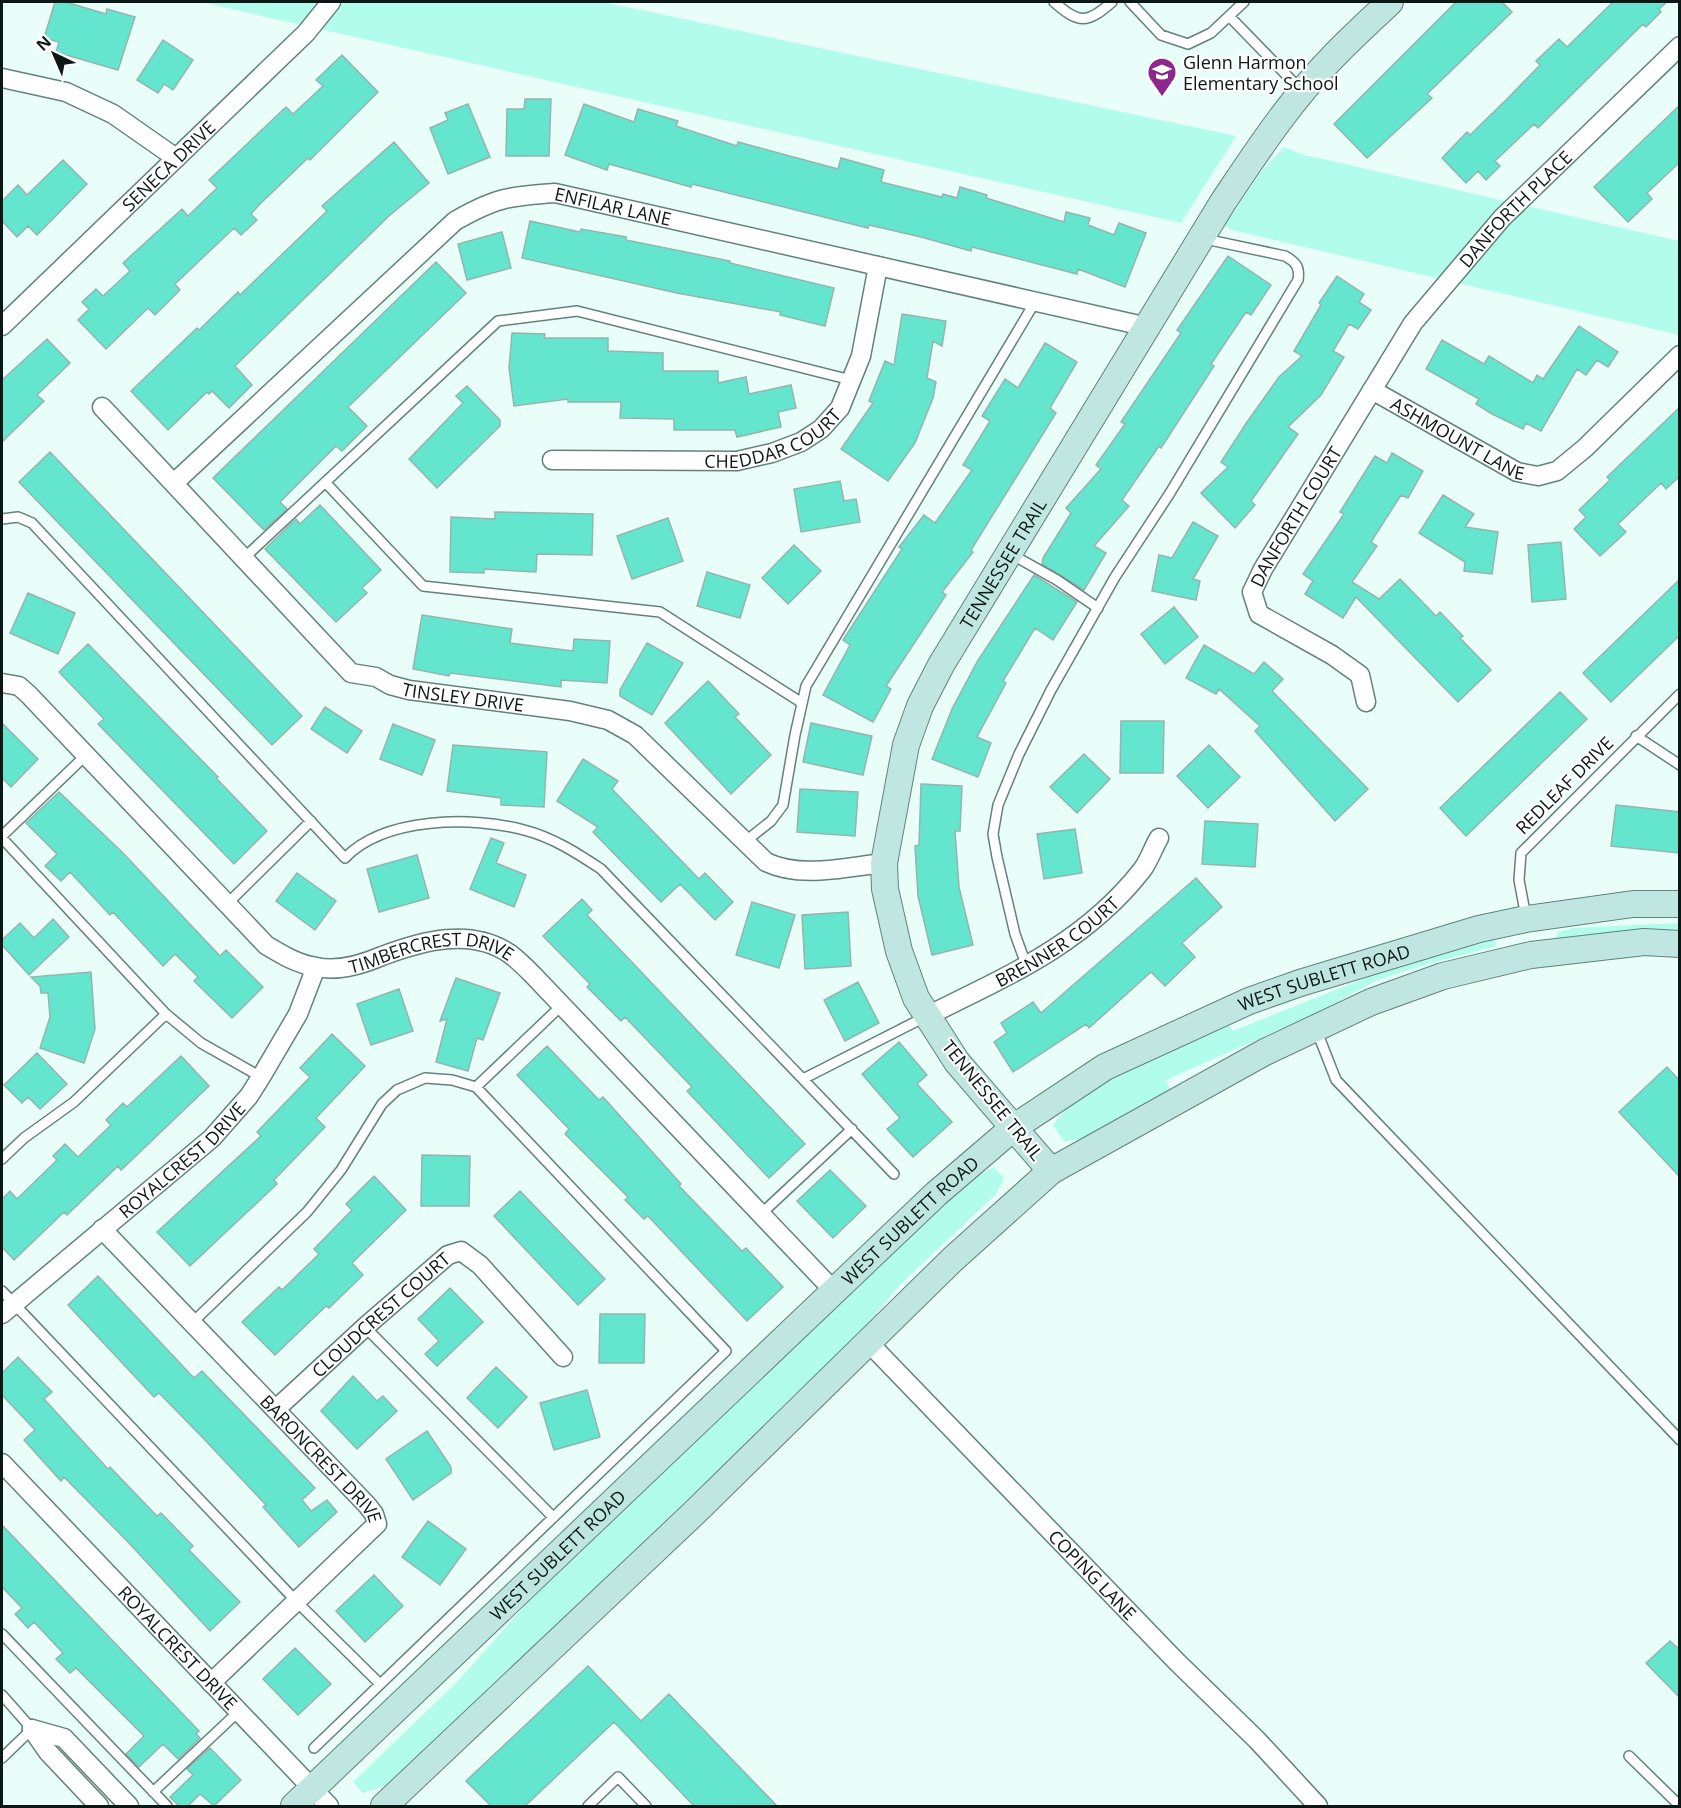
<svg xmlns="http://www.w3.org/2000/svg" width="1681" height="1808" font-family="'Open Sans',sans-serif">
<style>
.green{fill:#b2fcec}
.building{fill:#64e6ce;stroke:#93b5ad;stroke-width:1.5}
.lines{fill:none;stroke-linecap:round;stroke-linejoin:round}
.lane-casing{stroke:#62827b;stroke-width:12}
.street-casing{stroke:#62827b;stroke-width:21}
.secondary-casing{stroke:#62827b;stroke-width:28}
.lane{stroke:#fff;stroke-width:9}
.street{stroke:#fff;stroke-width:18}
.secondary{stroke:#bfe6e0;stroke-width:26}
.labels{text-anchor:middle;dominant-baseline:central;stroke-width:4.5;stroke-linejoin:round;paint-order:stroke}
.poi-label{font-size:18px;fill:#0b1815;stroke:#fff;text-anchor:start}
.street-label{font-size:18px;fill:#0b1815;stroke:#fff}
</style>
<rect width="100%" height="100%" fill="#e9fef9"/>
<path class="green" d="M200,2H603L1236,136L1181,223Z
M1284,147L1301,154L1679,241V335L1232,230L1224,225L1262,171Z
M1679,923V938L1557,940L1556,937L1558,932L1573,928Z
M1495,940L1496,946L1421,966L1378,980L1306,1018L1166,1080L1170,1089L1088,1137L1065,1142L1053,1126C1078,1082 1180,1045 1227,1022L1233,1031L1403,963Z
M994,1167L1004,1178L996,1194L899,1286L852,1342L426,1749L385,1786L363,1793L353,1782L458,1681L534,1595L926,1219L972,1178Z"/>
<path class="building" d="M55,2H66L106,14L107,9L135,17L118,70L56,52L59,42L44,38Z
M1456,2H1502L1512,12L1427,94L1432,98L1367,158L1334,124Z
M1613,2H1667L1659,9L1661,12L1646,27L1643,24L1538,128L1534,124L1495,161L1500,166L1486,180L1478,171L1466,183L1442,158L1467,132L1470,135L1509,97L1540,65L1536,61L1559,39L1567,47Z
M163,40L193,60L173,90L164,84L158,93L137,80Z
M342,55L378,92L310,160L308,158L260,204L251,214L257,220L241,235L234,228L175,284L180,290L155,315L148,308L106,349L78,320L89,309L82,302L96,289L103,296L130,271L123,263L182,209L188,216L217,188L209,180L286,107L293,114L323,86L316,80Z
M525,99H551L549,156H506L507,109H524Z
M468,104L490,157L448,174L430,128L448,120L445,113Z
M584,104L634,122L638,109L678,121L676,126L737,146L738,142L838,169L841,158L884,170L881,182L942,197L943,194L957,198L960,187L987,195L986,198L1064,222L1066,212L1090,218L1088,225L1114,235L1119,223L1146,233L1125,287L1078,269L1077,274L972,247L971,251L921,237L869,225L868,228L692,184L691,187L609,164L607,170L565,155Z
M1680,105V162L1647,193L1652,199L1628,222L1594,187Z
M394,142L429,183L390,215L235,366L252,385L229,408L212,391L209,394L207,392L168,430L131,391L197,328L199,330L238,292L240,295L327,211L322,206Z
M63,160L87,184L37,235L28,226L17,237L2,221V201L18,185L27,195Z
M530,221L580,232L581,229L626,237V240L730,261V263L834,288L825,326L780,315L781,312L677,293L522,258Z
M502,232L511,268L467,280L458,244Z
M1228,256L1271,285L1251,315L1246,312L1211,364L1214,366L1161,448L1159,446L1122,500L1129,506L1094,546L1106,553L1084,590L1042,564L1043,558L1071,513L1066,508L1101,469L1096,465L1125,424L1121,422L1181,333L1177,330Z
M436,262L466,293L348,407L367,426L342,451L336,446L280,502L287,509L264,530L213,478Z
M1337,276L1364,294L1359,302L1371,310L1358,329L1349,324L1333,351L1344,357L1321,395L1288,427L1298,434L1251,501L1255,505L1235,528L1201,493L1228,467L1221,462L1247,422L1279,377L1302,356L1294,351L1321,305L1319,303Z
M902,314L946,321L942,346L933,341L927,378L936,382L933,398L915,443L888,481L841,449L873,403L869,401L885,361L894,365Z
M1579,326L1618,352L1608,367L1597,360L1586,375L1577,369L1541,431L1526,423L1523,429L1492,414L1476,404L1479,399L1426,369L1442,340L1484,364L1489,356L1533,383L1537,375L1543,379Z
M512,333L545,334L544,338H608V351L663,353V371H718V383L746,377L749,394L791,385L796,408L778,412L781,427L737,437L735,430H674V419L620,418L621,402H568V399L514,406L509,368Z
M47,339L70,363L37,395L44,401L2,442V380Z
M1045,343L1077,362L1050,408L1056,413L971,550L973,552L942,592L946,595L886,686L891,689L873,722L823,695L850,645L843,640L902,549L899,547L924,515L935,523L972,470L963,465L990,421L982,416L1005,379L1018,388Z
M467,386L500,420V426L437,488L409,459L463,403L456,396Z
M1680,407V476L1666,489L1661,483L1618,524L1626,532L1600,556L1574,529L1586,517L1579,510L1610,480L1607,477Z
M50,452L302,716L272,745L19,482Z
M1392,453L1423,471L1408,498L1401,495L1371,542L1377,546L1352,582L1379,599L1400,579L1436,616L1440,612L1463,636L1460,638L1491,670L1458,702L1356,597L1343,618L1305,594L1313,581L1303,574L1344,514L1340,512L1375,456L1387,463Z
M840,481L844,501L856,499L860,522L801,532L794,489Z
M1443,495L1474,514L1465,527L1498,532L1492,574L1464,571L1465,562L1419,533Z
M320,505L381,570L362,588L367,593L336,622L265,549L296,519L300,524Z
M495,512L593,514L592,555L537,554L536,572L484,569V573L450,572L451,517L495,519Z
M668,518L683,561L632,579L617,536Z
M1193,522L1218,536L1193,579L1200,581L1196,600L1152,591L1159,555L1172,558Z
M1561,542L1566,599L1532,602L1528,545Z
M794,545L821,571L788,604L762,578Z
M707,572L750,585L740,618L697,606Z
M1034,575L1077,602L1053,640L1035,628L1003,681L1006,683L977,737L991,743L978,777L932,759L952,709L977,662Z
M1680,579V635L1611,702L1583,673Z
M28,593L75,613L58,654L10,633Z
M1174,607L1198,637L1165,664L1141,634Z
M422,615L512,629L510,643L573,651L574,639L610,641L607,683L561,680V687L450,673L449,676L413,669Z
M647,643L683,663L652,715L620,696V690Z
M88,644L218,777L216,778L267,831L234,864L98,724L104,719L59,672Z
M1204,645L1254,674L1264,662L1283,679L1272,691L1368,789L1335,821L1255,731L1260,726L1219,689L1216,694L1186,678Z
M708,681L739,714L735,717L771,755L731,794L665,723Z
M1560,692L1587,719L1466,836L1440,808Z
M325,707L362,731L347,753L311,729Z
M1121,721H1164L1163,773H1120Z
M2,723L38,759L11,787L2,778Z
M811,723L872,736L863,775L803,762Z
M393,724L435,740L422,775L380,759Z
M453,745L547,752L544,807L501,805V798L447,791Z
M1209,745L1240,777L1208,808L1177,776Z
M1084,754L1110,779L1077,813L1050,787Z
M583,759L618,781L612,789L699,879L705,873L733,902L715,920L680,884L661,902L593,832L598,827L557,801Z
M921,784L962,786L960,831H955L959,887L973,945L932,955L918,896L915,846L919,845Z
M800,789L858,792L855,836L797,832Z
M59,792L123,853L220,956L226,950L263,987L232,1018L194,981L198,977L175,954L163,966L113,912L110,915L70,872L61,881L45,866L57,854L26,823Z
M1616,805L1680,812V853L1611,846Z
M1205,821L1258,824L1255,867L1202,864Z
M1075,829L1082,873L1044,879L1037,834Z
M491,838L504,843L496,863L526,875L514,907L470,889Z
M417,855L429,898L379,912L367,869Z
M297,873L336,901L315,930L276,901Z
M1196,878L1222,907L1182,943L1195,957L1165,986L1151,972L1089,1028L1086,1024L1013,1072L994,1042L1007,1033L1001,1023L1033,1002L1041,1013Z
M582,899L592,910L587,915L805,1144L769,1178L687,1091L692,1087L625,1017L621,1021L587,987L590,984L543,936Z
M752,902L795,915L779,968L736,955Z
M848,912L851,966L805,969L802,915Z
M53,919L69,937L29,975L2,945V940L20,923L34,938Z
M91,972L95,1029L84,1063L40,1048L50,1017L48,993H41L40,986L31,977Z
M456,978L500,993L483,1040L477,1038L468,1071L436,1062L447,1019L440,1021Z
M858,982L879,1023L845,1041L824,1000Z
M399,989L413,1031L371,1045L357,1004Z
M332,1034L365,1066L316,1118L325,1127L274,1180L277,1184L190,1266L157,1232L261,1136L257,1132L310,1077L300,1068Z
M899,1042L927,1075L917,1084L952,1122L913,1157L887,1129L900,1118L862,1074Z
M547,1046L599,1100L603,1097L681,1184L679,1186L742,1251L746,1248L783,1287L747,1321L648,1216L644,1219L625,1200L628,1197L565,1134L569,1129L517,1075Z
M37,1053L67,1084L40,1109L28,1097L22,1103L4,1085Z
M181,1056L209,1086L121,1170L118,1166L67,1215L64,1212L14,1260L2,1247V1199L10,1191L17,1199L57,1160L53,1156L65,1144L78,1157L111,1125L106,1120L123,1103L127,1107Z
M1667,1067L1680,1081V1177L1619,1112Z
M422,1155L470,1156L469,1206H421Z
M830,1170L866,1206L833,1238L797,1201Z
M374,1176L406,1210L352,1263L363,1275L329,1308L326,1306L275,1355L242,1322L279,1287L282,1290L319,1254L314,1249L352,1210L346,1204Z
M520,1191L605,1279L578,1305L494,1216Z
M98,1276L194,1378L202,1371L315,1488L302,1500L311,1511L327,1500L337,1512L299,1547L263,1507L266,1505L204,1439L159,1393L154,1397L68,1305Z
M450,1288L483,1322L437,1366L425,1354L439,1341L418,1319Z
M600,1314H645L644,1363H599Z
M18,1357L52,1392L44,1399L108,1469L110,1467L157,1516L161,1513L193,1546L189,1550L240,1602L210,1631L129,1543L64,1477L61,1481L24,1440L35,1430L2,1395V1373Z
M496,1367L527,1397L498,1428L467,1398Z
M353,1376L377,1401L383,1396L397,1411L357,1449L321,1411Z
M587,1390L600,1437L554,1450L540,1403Z
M427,1431L451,1467V1473L413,1500L386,1459Z
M428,1521L466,1549L440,1585L402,1557Z
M2,1525L199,1731L196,1734L200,1738L178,1759L163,1744L139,1767L126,1754L144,1736L76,1668L70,1673L56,1659L63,1653L34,1622L28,1628L15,1614L22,1608L2,1587Z
M374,1575L403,1606L365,1642L336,1611Z
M1670,1641L1680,1650V1698L1646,1663Z
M295,1648L331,1684L298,1715L263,1679Z
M588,1666L641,1721L669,1694L777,1806H694L614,1722L525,1806H491L466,1781Z
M210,1748L241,1780L214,1806L200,1794L188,1806H179L170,1797L193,1775L187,1769Z"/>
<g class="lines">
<g class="lane-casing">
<path id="lane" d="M1054,2C1079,24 1087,24 1112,2
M1130,2L1161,35L1188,44L1211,33L1244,2
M1229,16L1301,90
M325,482L423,586L660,612L802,703
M2,519L18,517L32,523L345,858C384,817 472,816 524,830C552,837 577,853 601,869L894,1174
M1011,554L1057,580L1098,608
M244,558L498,321L577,311L851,380
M1636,736L1680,765
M2,836L86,755
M2,838L166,1014L201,1043L261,1077
M746,841L771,821L783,805L795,735L806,686L1035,302
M226,905L311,821
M1526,917L1519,880L1521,853L1680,694
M1027,967L1015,934L997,857L993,834L998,805L1019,754L1051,690L1115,577L1170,493L1298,280C1300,267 1296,262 1285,256L1205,239
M1316,1029L1336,1080L1680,1440
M803,1079L927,1016
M476,1087L561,1006
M2,1159L24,1138L74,1102L166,1014
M761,1214L852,1129
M2,1291L297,1602L380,1684
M192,1323L307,1212L341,1170L382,1104L397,1090L425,1078L452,1080L476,1087L726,1351L314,1748
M365,1327L553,1517
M2,1634L167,1806
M2,1695L32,1729L2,1758
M1629,1756L1680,1806
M153,1792L238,1712
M588,1806L618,1777L646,1806"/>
</g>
<g class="street-casing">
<g id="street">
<path d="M2,78L66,92L113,114L176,158"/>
<path id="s1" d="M2,326L306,33L331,2"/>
<path id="s2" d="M1372,390L1517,472L1538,476L1557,471L1585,448L1680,355"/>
<path id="s3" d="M102,407L351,673L376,677L390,685L409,690L570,711L608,720L635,735L766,862C801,879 846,867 884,863"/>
<path id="s4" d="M552,460L737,461L772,453L801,442L821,429L840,408L861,356L878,266"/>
<path id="s5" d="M174,483L455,221C495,198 509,196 555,193L1148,327"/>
<path id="s6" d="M2,683L19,686L29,695L266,945C281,954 297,964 316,967C338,972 361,965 382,956C422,941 471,927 510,954C518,960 526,968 533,975L834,1291"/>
<path id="s7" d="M1366,702L1360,675L1332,655L1259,614L1252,592L1263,569L1413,323L1502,218L1680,46"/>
<path id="s8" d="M927,1016C1008,976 1085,943 1142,870C1149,861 1153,848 1159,838"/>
<path id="s9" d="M102,1229L367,1505L374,1514L377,1524L211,1683"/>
<path id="s10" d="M2,1314L212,1138L249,1096L261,1077L298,1014L316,967"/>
<path id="s11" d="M869,1343L1176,1661L1257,1740L1318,1806"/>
<path id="s12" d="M276,1409L365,1327L448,1255L461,1251L480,1265L563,1357"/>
<path id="s13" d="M2,1463L329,1806"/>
<path d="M32,1729L64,1738L129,1806"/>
<path d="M32,1729L48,1752L99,1806"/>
</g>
</g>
<g class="secondary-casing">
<g id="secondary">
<path id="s14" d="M1051,1171L957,1062L916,998L899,951L885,889L884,863L906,745L920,706L941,665L1223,202C1256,153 1289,102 1331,59C1350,39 1370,21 1390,2"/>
<path id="s15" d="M294,1806L936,1194L1013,1128L1105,1067L1249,1001L1300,983L1479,929L1526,919L1633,904H1680"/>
<path d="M384,1806L694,1513L953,1259L1051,1171L1265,1052L1371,1002L1443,976L1531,955L1644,942L1680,944"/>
</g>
</g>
<use href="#lane" class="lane"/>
<use href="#street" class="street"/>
<use href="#secondary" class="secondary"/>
</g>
<defs>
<g id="school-pin" transform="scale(1.5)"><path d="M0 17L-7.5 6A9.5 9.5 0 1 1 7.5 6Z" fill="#8e268b" stroke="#fff"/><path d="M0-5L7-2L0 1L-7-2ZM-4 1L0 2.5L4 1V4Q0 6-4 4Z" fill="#fff"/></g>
</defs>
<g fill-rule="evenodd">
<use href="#school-pin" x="1162" y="72"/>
</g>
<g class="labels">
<g class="poi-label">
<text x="1183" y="62">Glenn Harmon<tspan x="1183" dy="21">Elementary School</tspan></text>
</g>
<g class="street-label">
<text stroke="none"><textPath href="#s1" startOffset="231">SENECA DRIVE</textPath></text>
<text stroke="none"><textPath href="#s5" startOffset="549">ENFILAR LANE</textPath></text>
<text stroke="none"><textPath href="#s7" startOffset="636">DANFORTH PLACE</textPath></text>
<text stroke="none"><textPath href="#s4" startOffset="226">CHEDDAR COURT</textPath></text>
<text stroke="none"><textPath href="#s2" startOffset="99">ASHMOUNT LANE</textPath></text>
<text stroke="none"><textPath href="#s7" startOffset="256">DANFORTH COURT</textPath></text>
<text stroke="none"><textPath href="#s14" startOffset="686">TENNESSEE TRAIL</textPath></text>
<text stroke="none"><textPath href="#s3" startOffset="480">TINSLEY DRIVE</textPath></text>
<text transform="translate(1564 785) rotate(-45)">REDLEAF DRIVE</text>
<text stroke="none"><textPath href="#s8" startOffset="150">BRENNER COURT</textPath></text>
<text stroke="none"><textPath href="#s6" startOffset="549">TIMBERCREST DRIVE</textPath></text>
<text stroke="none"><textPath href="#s15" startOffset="1336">WEST SUBLETT ROAD</textPath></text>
<text transform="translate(993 1100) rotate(51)">TENNESSEE TRAIL</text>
<text stroke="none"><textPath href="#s10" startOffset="237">ROYALCREST DRIVE</textPath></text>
<text stroke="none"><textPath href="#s15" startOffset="850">WEST SUBLETT ROAD</textPath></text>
<text stroke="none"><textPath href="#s12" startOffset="141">CLOUDCREST COURT</textPath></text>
<text stroke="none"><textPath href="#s9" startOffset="318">BARONCREST DRIVE</textPath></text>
<text stroke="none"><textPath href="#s15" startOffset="364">WEST SUBLETT ROAD</textPath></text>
<text stroke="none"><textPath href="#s11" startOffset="322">COPING LANE</textPath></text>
<text stroke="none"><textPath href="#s13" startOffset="255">ROYALCREST DRIVE</textPath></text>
</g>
</g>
<rect width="1681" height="1808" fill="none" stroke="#0b1815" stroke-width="6"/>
<g transform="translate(54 54) rotate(316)" stroke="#ffffff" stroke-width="4.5" paint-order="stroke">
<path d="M0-4.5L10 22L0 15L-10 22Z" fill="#0b1815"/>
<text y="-9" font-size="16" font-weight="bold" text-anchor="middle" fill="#0b1815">N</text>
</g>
</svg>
